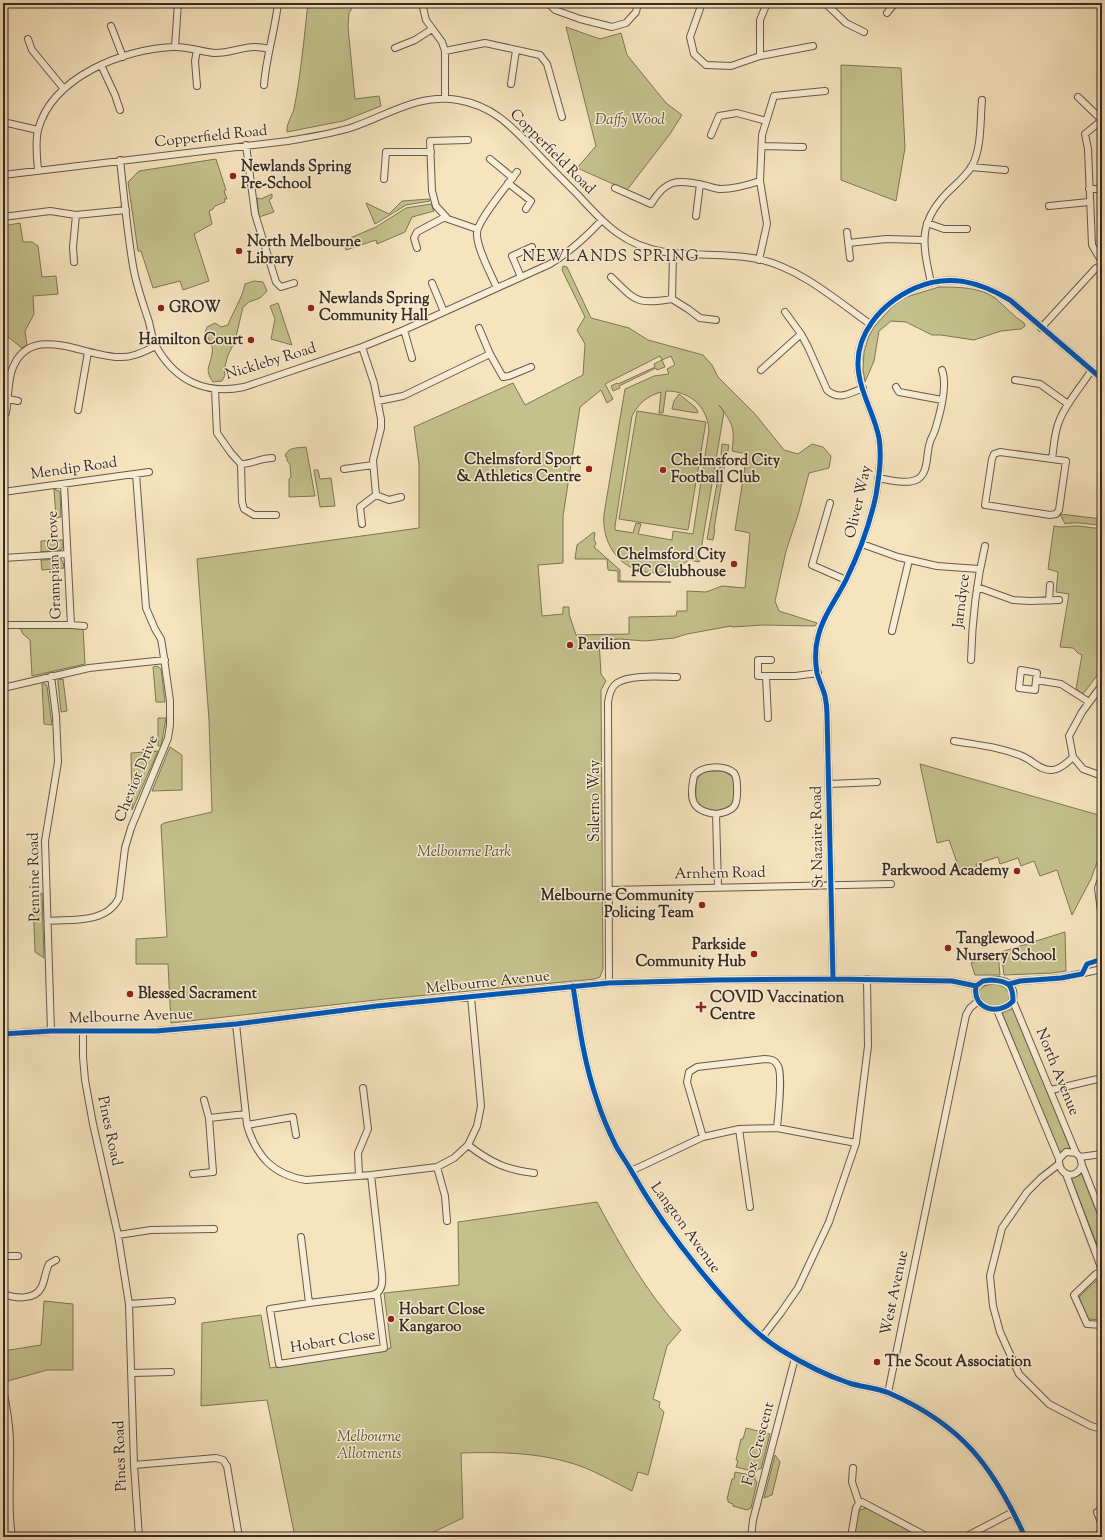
<svg xmlns="http://www.w3.org/2000/svg" width="1105" height="1540" font-family="'Sorts Mill Goudy',serif">
<style>
.green{fill:#c4c18c;stroke:#7e7658;fill-rule:evenodd}
.lines{fill:none;stroke-linecap:round;stroke-linejoin:round}
.minor-casing{stroke:#68594a;stroke-width:8}
.tertiary-casing{stroke:#68594a;stroke-width:10}
.minor{stroke:#f9edd5;stroke-width:6}
.tertiary{stroke:#f9edd5;stroke-width:8}
.cycleway-casing{stroke:#f9edd5;stroke-width:8}
.cycleway{stroke:#0057b8;stroke-width:5}
.poi-dot{fill:#8f2418;stroke:#f9edd5;stroke-width:1.5}
.labels{text-anchor:middle;dominant-baseline:central;stroke-width:3;stroke-linejoin:round;paint-order:stroke}
.park-label{font-size:15px;font-style:italic;fill:#5b503e;stroke:#f9edd5}
.street-label{font-size:15px;fill:#382b24;stroke:#f9edd5}
.poi-label{font-size:15px;font-weight:bold;fill:#382b24;stroke:#f9edd5;text-anchor:start}
.neighbourhood-label{font-size:16px;letter-spacing:1px;fill:#382b24;stroke:#f9edd5}
</style>
<rect width="100%" height="100%" fill="#f6e4be"/>
<filter id="stains"><feTurbulence type="fractalNoise" baseFrequency=".005" numOctaves="4"/><feColorMatrix values="0 0 0 0 .2 0 0 0 0 .09 0 0 0 0 .02 0 0 0 .5 -.17"/></filter>
<radialGradient id="worn" r=".72"><stop offset=".6" stop-color="#630" stop-opacity="0"/><stop offset="1" stop-color="#630" stop-opacity=".3"/></radialGradient>
<path class="green" d="M308,3H355L349,13L348,27L355,99L379,96L381,106L343,121L287,132C286,124 292,116 294,109C301,74 304,38 308,3Z
M566,27L600,39L621,33L627,55L666,103L682,115L670,134L627,190L577,168L596,146Z
M841,65L901,68L905,148L896,201L841,180Z
M216,159L226,190L224,191L227,199H224L225,202L215,206L213,209L209,211L212,224L194,234L209,281L183,290L180,281L153,288L141,251H138L128,182L139,171Z
M272,194V198L269,200L274,212L259,217L257,198L261,199Z
M429,199L430,201L406,205L375,224L366,203L389,214L402,201Z
M431,204L434,211L412,217L405,232L377,244L376,240L346,250L343,241L376,227L406,208Z
M20,223L23,242H32L38,246L42,277L56,276L58,294L33,296L34,314L25,331L27,345L22,348L3,333V226Z
M563,266L567,267L591,318L629,328L648,340L703,355L712,365L718,377L755,414L784,450L798,454L812,444L823,447L831,456L829,468L809,473L798,515L786,551L775,601L779,611L817,623L815,626L762,625L733,627L731,626L687,634L674,638L645,641L620,639L599,641L601,674L606,681L601,690L603,969L600,977L595,979L385,999L171,1023L168,964H136V939L167,937L161,825L164,823L212,812L209,720L197,559L419,528V464L414,427L513,383L525,405L583,375L585,344L577,330L585,317L562,270ZM660,356L662,360L671,356L675,365L667,369L669,374L654,376L625,389L604,514C600,564 650,590 689,560L699,562L724,412L719,405C733,424 735,428 732,451L747,454L735,530L750,533L745,588L722,586L706,592L687,591V611H677L676,616L629,617V634L576,635L569,614V607H563V614L542,616L538,565L563,563V516L580,407L601,390L607,403L613,399L605,384ZM666,391C690,391 707,406 709,430L693,534L673,531L672,540L638,534L641,524L636,523L633,533L615,530V526L632,416C638,404 647,396 661,392L659,413H663Z
M254,281L263,282L267,291L260,298L249,302L243,307L235,341L228,355L224,370L225,375L222,381L213,382C204,369 210,367 212,354C214,346 209,340 205,333L207,327L215,323L221,327L228,325C233,311 242,299 245,284Z
M939,287C958,287 979,287 995,298C1005,306 1013,316 1024,323L1025,326L1021,329L1001,331L974,340L941,335H932L906,322L891,321L879,331L874,361L865,382L863,369L864,352L869,336L874,327L893,306L906,297Z
M278,303L292,345L271,339L275,319L270,306Z
M662,360L665,367L657,370L656,368L619,386L620,388L613,391L611,386L617,383L618,384L655,367L654,364Z
M679,394L695,407L698,412L697,413L672,409L674,401Z
M637,411L706,422L688,530L619,519Z
M722,444L729,445L727,456H726L714,529H715L713,540L707,539L722,456L721,455Z
M306,447L315,496L289,497V479L291,477L290,464L287,461V457L285,456C288,447 297,448 306,447Z
M314,470H318L320,479L331,478L335,506L320,507Z
M54,489L59,491L60,493L61,517L56,518Z
M1060,514L1102,519V525C1090,525 1077,521 1065,524Z
M1054,526C1064,528 1067,526 1076,526C1085,526 1093,529 1102,528V669L1083,694L1076,689L1082,655L1078,653L1073,648L1060,647L1069,594L1056,592L1058,572L1048,569Z
M594,532L595,533L594,539L596,544L594,547L620,570V581L671,582H618V571L608,570L607,559H575L577,545Z
M63,540V547L61,550L41,552V541Z
M61,559L63,562L64,568L42,570L41,560Z
M20,628H83L85,664L32,676L30,640L23,634Z
M157,666L161,669L165,702H156L153,667Z
M63,679L67,711L61,712L58,683V680Z
M42,684H46L47,686L52,725L44,724Z
M158,718H166L161,746H158Z
M170,747L182,755V790L152,791Z
M158,751L132,810L131,753Z
M920,764L1102,816V848L1091,879L1072,915L1057,870L1040,876L1034,861L1021,866L1018,858L1000,864L998,857L976,864L978,869L961,874L949,840L937,843Z
M707,771H723L732,776C734,781 734,785 734,791C734,796 735,801 731,806C724,813 702,812 697,802C695,798 696,792 696,787C696,778 699,774 707,771Z
M42,893L44,958L35,952L33,900Z
M1065,932L1066,971L1052,973L1004,975L1001,952Z
M998,953L1000,975H975L971,963Z
M996,984C1007,987 1014,994 1005,1005C993,1009 983,1005 978,994C981,985 987,985 996,984Z
M1014,1008L1070,1148L1059,1153L1002,1013Z
M1082,1174L1102,1226V1258L1071,1178Z
M597,1202C621,1247 646,1292 681,1330L667,1346L653,1399L660,1402L659,1407L664,1412L648,1475L638,1472L632,1491C612,1481 592,1469 571,1463C535,1452 497,1452 461,1453L463,1518L423,1537H295L267,1400L201,1406L202,1323L261,1315L270,1368L391,1348L384,1293L459,1285L458,1222Z
M1100,1277L1102,1282V1320L1088,1319L1079,1297Z
M44,1301L73,1304V1370H47L8,1381L3,1358V1351L41,1345Z
M746,1428L770,1434L761,1469H758L756,1472L736,1467L738,1461L736,1460L741,1439H743Z
M775,1455L780,1462L772,1495L764,1498Z
M735,1472L755,1476V1480L757,1482L751,1508L747,1510L733,1506V1504L728,1502V1499H727L732,1479H734Z
M866,1508H870L924,1537H854L858,1513L860,1510Z"/>
<g class="lines">
<g class="minor-casing">
<path id="minor" d="M422,3L426,20L442,42L445,51V98
M548,3L555,10L580,19L612,27L626,23L636,12L638,3
M702,3L690,37L694,54L706,65L731,66L760,56V20L767,3
M825,3L846,23L864,32
M887,13L895,3
M111,26L123,57
M28,39L32,50L64,89
M175,47L178,3
M395,48L415,40L432,29
M197,50L195,61L197,86
M445,51L485,43L540,55L547,64L562,117
M760,56L813,46
M101,65L115,95L120,110
M511,84L516,50
M264,85C266,57 275,31 278,3
M1078,97L1102,120
M1102,120L1085,134L1088,149L1092,245L1102,262
M3,122L38,130
M711,135L719,116L737,113L766,121
M468,140L430,141L432,191L436,206L448,219L477,229
M246,145L255,214L276,282L281,287L294,283
M762,146L803,147
M490,159L513,178
M120,160C124,195 127,231 133,266C136,285 143,303 149,322C151,330 152,340 157,348C176,381 206,395 244,387L362,347L404,330L550,264C570,252 586,237 602,220
M971,167L1005,170
M38,170C37,157 35,143 38,130C52,77 123,49 173,47C187,46 201,52 215,53C236,53 246,43 269,49
M3,175L288,141C310,137 332,134 353,127C388,115 419,93 458,100C494,106 512,127 536,152C550,167 564,181 578,195C591,209 604,224 619,234C661,264 710,249 758,259C800,268 836,300 870,324
M384,179L386,152H431
M508,183L531,201L526,209
M615,188L651,204C665,180 676,179 703,185C709,186 715,189 721,189C734,189 748,185 760,181
M1089,189H1102
M1049,206L1089,202
M696,216L700,184
M3,217L50,211L76,215L126,210
M927,223L944,229H967
M847,232L850,258
M848,243L886,239L923,240
M417,248L414,238L417,232L445,217
M759,260L767,224L760,181L762,135L774,96L825,91
M74,262L73,247L76,215
M521,277L512,256L532,247
M611,277C636,301 636,305 672,299L673,254
M432,283L444,312
M931,283C923,245 917,224 947,193C955,185 966,176 972,166C982,147 980,121 982,100
M497,288C491,274 476,247 477,233C477,221 509,183 517,172
M672,299L688,309L700,318L716,320
M785,312L801,334
M479,328L490,354
M1041,328L1096,268L1102,266
M404,330L412,358
M362,347L374,383L381,419V428L373,460L376,495L389,500L401,497
M761,370L801,334L808,347L827,390C839,401 850,393 863,388
M1015,380L1040,384L1068,404
M896,387L899,392L942,400
M215,389L217,433L231,453L241,464L242,502L244,509L254,515H276
M8,399L18,401
M378,401L403,396L490,354L503,377L509,376L531,367
M78,410L88,352
M6,413C8,400 8,386 11,373C27,320 82,356 118,357C132,358 143,352 156,346
M1052,459L1000,452L994,454L992,459L985,505L1050,515L1056,514L1059,510L1066,461L1052,459C1054,446 1054,432 1060,419C1067,402 1081,387 1091,371
M241,464C252,464 261,458 272,458
M344,469L373,465
M878,478C890,480 907,485 918,479C929,472 926,453 930,442C931,438 934,434 935,430C940,414 948,386 942,370
M3,492L149,472
M830,503L812,565L846,580
M362,524L360,507L376,495
M862,544L898,557L937,566L979,569
M3,558L67,554
M977,587L1013,600L1031,601L1059,600
M1049,601L1050,585
M3,625H71L64,484
M71,625L84,626
M892,631L909,560
M771,660H758V676H795L818,673
M971,660C972,622 976,584 985,546
M766,676L768,718
M1036,680L1035,690L1019,688L1021,670L1037,673L1036,680L1061,684L1089,702
M1102,685L1082,712L1069,736L1073,757L1083,769L1102,776
M3,688L89,668L165,660
M954,741C977,745 1002,747 1024,757C1033,761 1041,771 1052,770C1059,770 1068,762 1073,757
M829,784L877,782
M716,814C691,811 689,799 694,776C701,766 724,764 734,773C737,777 737,782 737,787C738,806 735,811 716,814L718,887
M1102,876L1098,888L1102,919
M609,890L891,884
M48,921C72,919 106,924 119,898L125,848L131,828L168,738L170,725V701L163,651L161,639L155,629L146,608L136,474
M833,979L827,714C827,708 826,701 825,696C823,688 819,681 817,673C815,661 815,648 818,637C823,616 837,598 846,580C859,553 870,524 876,495C879,476 882,457 879,438C875,416 862,396 859,375C852,335 882,303 915,288C949,273 980,282 1010,300L1102,379
M609,983L608,702C609,695 611,687 617,683C631,674 661,677 677,677
M1009,984L1020,981L1061,978L1102,969
M573,986C579,1025 584,1063 597,1100C602,1116 609,1132 616,1146C621,1155 627,1163 632,1172C655,1213 684,1252 715,1288C734,1310 755,1334 781,1350C802,1363 825,1375 849,1383C862,1387 876,1388 889,1393C962,1425 993,1466 1025,1537
M1013,1001C999,1016 972,1010 976,986C986,979 1008,975 1013,991C1014,994 1013,998 1013,1001L1076,1153L1080,1157L1082,1165L1102,1216
M997,1010L1059,1159C1058,1176 1076,1181 1082,1165
M236,1024L247,1125C256,1156 273,1175 306,1180L371,1175L437,1167L454,1158L468,1145L477,1126L481,1106L471,997
M51,1031L45,841L58,762L56,716L51,676
M83,1031V1057L85,1080L93,1124L118,1235L129,1304L134,1465L139,1537
M3,1034L51,1031H156L236,1024L377,1006L609,983L715,980L833,979L952,981L976,986
M1051,1090L1102,1078
M204,1100L209,1118
M247,1125L293,1117L296,1135
M739,1129L750,1207
M703,1137L687,1082L689,1072L697,1067L765,1059C771,1059 775,1060 778,1066C783,1075 778,1115 777,1128
M468,1145C490,1162 506,1170 534,1173
M1080,1157L1102,1154
M1059,1159L1066,1152L1076,1153
M1059,1164L1041,1178L1027,1192L1002,1228L990,1276L993,1306L1000,1332L1019,1374L1049,1404L1091,1426L1102,1429
M437,1167L445,1196L447,1221
M631,1171L703,1137L739,1129L777,1128L856,1143
M193,1174L213,1172L209,1118L246,1114
M1066,1174L1102,1270
M359,1176L358,1153L368,1129L363,1088
M118,1235L151,1230L214,1229
M301,1237L309,1303L270,1309L279,1364L384,1348L377,1294
M3,1256H18
M1102,1271L1096,1274L1074,1295L1087,1324L1102,1325
M3,1294C14,1298 34,1301 41,1288C45,1281 45,1272 49,1264L56,1260
M309,1303L372,1295C382,1293 383,1284 382,1274L371,1175
M129,1304L172,1301
M763,1336L780,1314L798,1288L829,1222L856,1143L868,1046L867,979
M132,1373L171,1372
M888,1393L966,1015L970,1008L977,1002
M134,1465L216,1458L223,1460L227,1466L239,1537
M853,1468L852,1482L859,1503
M1102,1510L1097,1512L1102,1525
M751,1537L753,1520L795,1358
M851,1537L856,1508L859,1503L862,1502L928,1537
M965,1537L1013,1512
M1097,1537L1102,1529"/>
</g>
<g class="tertiary-casing">
<path id="tertiary" d="M3,1394C6,1410 9,1427 9,1443C10,1475 6,1506 11,1537"/>
</g>
<use href="#minor" class="minor"/>
<use href="#tertiary" class="tertiary"/>
<g class="cycleway-casing">
<path id="cycleway" d="M833,979L827,714C827,708 826,701 825,696C823,688 819,681 817,673C815,661 815,648 818,637C823,616 837,598 846,580C859,553 870,524 876,495C879,476 882,457 879,438C875,416 862,396 859,375C852,335 882,303 915,288C949,273 980,282 1010,300L1102,379
M991,980C1008,981 1013,984 1013,1001C999,1016 972,1010 976,986L983,981Z
M1009,984L1020,981L1061,978L1082,974L1087,964L1102,959
M573,986C579,1025 584,1063 597,1100C602,1116 609,1132 616,1146C621,1155 627,1163 632,1172C655,1213 684,1252 715,1288C734,1310 755,1334 781,1350C802,1363 825,1375 849,1383C862,1387 876,1388 889,1393C962,1425 993,1466 1025,1537
M3,1034L51,1031H156L236,1024L377,1006L609,983L715,980L833,979L952,981L976,986"/>
</g>
<use href="#cycleway" class="cycleway"/>
</g>
<g class="poi-dot">
<circle cx="233" cy="176" r="4"/>
<circle cx="239" cy="251" r="4"/>
<circle cx="161" cy="308" r="4"/>
<circle cx="311" cy="308" r="4"/>
<circle cx="251" cy="340" r="4"/>
<circle cx="589" cy="469" r="4"/>
<circle cx="663" cy="470" r="4"/>
<circle cx="734" cy="564" r="4"/>
<circle cx="570" cy="645" r="4"/>
<circle cx="1017" cy="871" r="4"/>
<circle cx="702" cy="905" r="4"/>
<circle cx="948" cy="948" r="4"/>
<circle cx="754" cy="954" r="4"/>
<circle cx="130" cy="994" r="4"/>
<path d="M699 1001h4v4h4v4h-4v4h-4v-4h-4v-4h4z"/>
<circle cx="391" cy="1319" r="4"/>
<circle cx="877" cy="1362" r="4"/>
</g>
<g class="labels">
<g class="park-label">
<text x="630" y="120">Daffy Wood</text>
<text x="464" y="852">Melbourne Park</text>
<text x="369" y="1437">Melbourne<tspan x="369" dy="17">Allotments</tspan></text>
</g>
<g class="street-label">
<text transform="translate(211 137) rotate(-6)">Copperfield Road</text>
<text transform="translate(552 152) rotate(45)">Copperfield Road</text>
<text transform="translate(271 362) rotate(-17)">Nickleby Road</text>
<text transform="translate(74 469) rotate(-8)">Mendip Road</text>
<text transform="translate(859 502) rotate(-77)">Oliver Way</text>
<text transform="translate(55 565) rotate(-92)">Grampian Grove</text>
<text transform="translate(962 601) rotate(-83)">Jarndyce</text>
<text transform="translate(137 779) rotate(-68)">Cheviot Drive</text>
<text transform="translate(595 801) rotate(-90)">Salerno Way</text>
<text transform="translate(818 837) rotate(-91)">St Nazaire Road</text>
<text transform="translate(720 874) rotate(-1)">Arnhem Road</text>
<text transform="translate(35 877) rotate(-91)">Pennine Road</text>
<text transform="translate(488 983) rotate(-6)">Melbourne Avenue</text>
<text transform="translate(131 1017) rotate(-2)">Melbourne Avenue</text>
<text transform="translate(1057 1072) rotate(68)">North Avenue</text>
<text transform="translate(109 1131) rotate(78)">Pines Road</text>
<text transform="translate(685 1228) rotate(54)">Langton Avenue</text>
<text transform="translate(895 1293) rotate(-78)">West Avenue</text>
<text transform="translate(333 1342) rotate(-9)">Hobart Close</text>
<text transform="translate(759 1444) rotate(-75)">Fox Crescent</text>
<text transform="translate(121 1456) rotate(-92)">Pines Road</text>
</g>
<g class="poi-label">
<text x="241" y="167">Newlands Spring<tspan x="241" dy="17">Pre-School</tspan></text>
<text x="247" y="242">North Melbourne<tspan x="247" dy="17">Library</tspan></text>
<text x="319" y="299">Newlands Spring<tspan x="319" dy="17">Community Hall</tspan></text>
<text x="169" y="308">GROW</text>
<text x="243" y="340" text-anchor="end">Hamilton Court</text>
<text x="581" y="460" text-anchor="end">Chelmsford Sport<tspan x="581" dy="17">&amp; Athletics Centre</tspan></text>
<text x="671" y="461">Chelmsford City<tspan x="671" dy="17">Football Club</tspan></text>
<text x="726" y="555" text-anchor="end">Chelmsford City<tspan x="726" dy="17">FC Clubhouse</tspan></text>
<text x="578" y="645">Pavilion</text>
<text x="1009" y="871" text-anchor="end">Parkwood Academy</text>
<text x="694" y="896" text-anchor="end">Melbourne Community<tspan x="694" dy="17">Policing Team</tspan></text>
<text x="956" y="939">Tanglewood<tspan x="956" dy="17">Nursery School</tspan></text>
<text x="746" y="945" text-anchor="end">Parkside<tspan x="746" dy="17">Community Hub</tspan></text>
<text x="138" y="994">Blessed Sacrament</text>
<text x="710" y="998">COVID Vaccination<tspan x="710" dy="17">Centre</tspan></text>
<text x="399" y="1310">Hobart Close<tspan x="399" dy="17">Kangaroo</tspan></text>
<text x="885" y="1362">The Scout Association</text>
</g>
<g class="neighbourhood-label">
<text x="611" y="257">NEWLANDS SPRING</text>
</g>
</g>
<rect width="1105" height="1540" fill="none" stroke="#f6e4be" stroke-width="16"/>
<rect x="4" y="4" width="1097" height="1532" fill="none" stroke="#382b24" stroke-width="2"/>
<rect x="8" y="8" width="1089" height="1524" fill="none" stroke="#382b24"/>
<rect width="100%" height="100%" filter="url(#stains)"/>
<rect width="100%" height="100%" fill="url(#worn)"/>
</svg>
